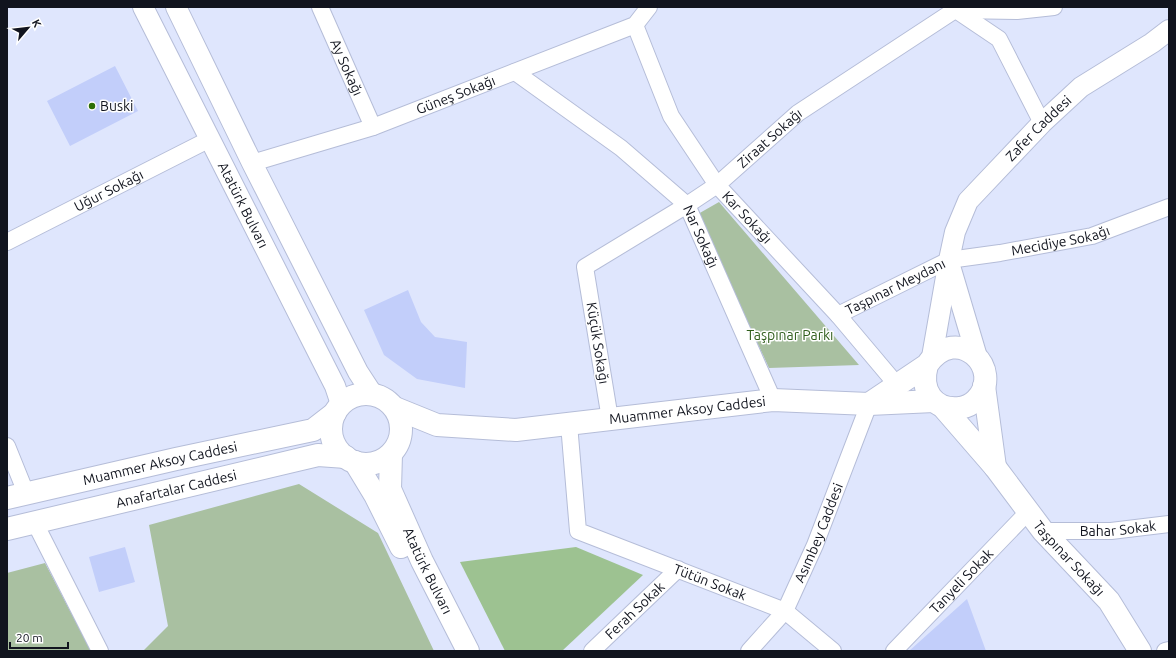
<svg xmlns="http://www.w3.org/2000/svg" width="1176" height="658" font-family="Ubuntu,sans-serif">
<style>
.green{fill:#a9c0a1}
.forest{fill:#9dc291}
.building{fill:#c2cefa}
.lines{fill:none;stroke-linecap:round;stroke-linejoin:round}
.minor-casing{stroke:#b5bdd8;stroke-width:18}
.tertiary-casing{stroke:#b5bdd8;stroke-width:22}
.secondary-casing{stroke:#b5bdd8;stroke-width:24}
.minor{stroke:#fff;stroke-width:16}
.tertiary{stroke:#fff;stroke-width:20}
.secondary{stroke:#fff;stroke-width:22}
.poi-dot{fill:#2d6f06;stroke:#fff;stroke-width:1.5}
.labels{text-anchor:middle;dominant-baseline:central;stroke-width:3;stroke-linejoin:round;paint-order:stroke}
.street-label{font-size:14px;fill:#11141e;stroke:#fff}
.poi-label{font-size:14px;fill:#11141e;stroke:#fff;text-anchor:start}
.park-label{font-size:14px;fill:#305e1c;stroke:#fff}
</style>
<rect width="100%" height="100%" fill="#dfe6fd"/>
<path class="green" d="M719,202L859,365L769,368L698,214Z
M299,484L378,533L434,651H143L168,626L149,525Z
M45,563L91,651H7V573Z"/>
<path class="forest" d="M576,547L643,575L562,651H505L460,562Z"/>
<path class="building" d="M115,66L138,111L70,146L47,101Z
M408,290L421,322L435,337L467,342L465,388L417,379L384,355L364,310Z
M125,547L135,582L99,592L89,557Z
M967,599L986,651H909Z"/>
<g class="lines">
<g class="minor-casing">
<g id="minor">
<path id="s1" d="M320,7L373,127"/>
<path d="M956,10L999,39L1042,123"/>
<path id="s2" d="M635,25L671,116L717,185L838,315L897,385"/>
<path id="s3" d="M515,72L621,148L687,205L773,400"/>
<path id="s4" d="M252,163L373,127L635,25L649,7"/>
<path id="s5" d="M7,242L210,139"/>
<path id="s6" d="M838,315L949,260L1000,253L1092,236L1169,207"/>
<path id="s7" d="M610,419L585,267L687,205L717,185L798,113L955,10L1017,11L1054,7"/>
<path id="s8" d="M569,424L578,531L785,611L833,651"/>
<path d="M7,446L26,493"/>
<path d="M35,523L100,651"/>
<path id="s9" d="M1043,531H1111L1169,524"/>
<path id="s10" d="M592,651L678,569"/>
<path id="s11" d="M749,651L785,611L815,545L869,404"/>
<path id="s12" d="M894,651L1028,512"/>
<path d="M1165,651L1169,650"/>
</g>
</g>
<g class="tertiary-casing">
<g id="tertiary">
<path id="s13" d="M143,7L335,386L341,404"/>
<path d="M176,7L252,163L358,372L373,395"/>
<path d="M950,266L977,357"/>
<path id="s14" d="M932,357L949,260L955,232L968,201L1042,123L1081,87L1152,43L1169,30"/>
</g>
</g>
<g class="secondary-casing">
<g id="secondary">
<path d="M984,386L995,467"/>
<circle cx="366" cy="429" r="35"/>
<path d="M869,404L927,365C957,321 1006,370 976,400C972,404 966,407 960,408C933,411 920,390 927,365"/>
<path id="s15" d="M943,407L995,467L1043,531L1109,601L1140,651"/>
<path id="s16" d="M395,408L437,425L516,430L773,400L869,404L934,401"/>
<path id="s17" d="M391,454L390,489L422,561L468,651"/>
<path d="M355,462L375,495L401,547"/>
<path id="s18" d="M7,498L176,459L313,430L335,413"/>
<path id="s19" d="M7,529L318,455L346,457"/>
</g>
</g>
<use href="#minor" class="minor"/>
<use href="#tertiary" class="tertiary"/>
<use href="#secondary" class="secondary"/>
</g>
<circle class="poi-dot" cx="92" cy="106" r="4"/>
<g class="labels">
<g class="street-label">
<text stroke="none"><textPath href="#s1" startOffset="66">Ay Sokağı</textPath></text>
<text stroke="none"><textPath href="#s4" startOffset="215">Güneş Sokağı</textPath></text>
<text stroke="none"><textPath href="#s14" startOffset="262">Zafer Caddesi</textPath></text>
<text stroke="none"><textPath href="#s7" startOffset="380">Ziraat Sokağı</textPath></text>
<text stroke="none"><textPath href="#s5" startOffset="114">Uğur Sokağı</textPath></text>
<text stroke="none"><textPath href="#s13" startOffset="222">Atatürk Bulvarı</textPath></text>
<text stroke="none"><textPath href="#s2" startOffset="225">Kar Sokağı</textPath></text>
<text stroke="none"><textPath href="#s3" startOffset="252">Nar Sokağı</textPath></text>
<text stroke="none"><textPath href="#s6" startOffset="237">Mecidiye Sokağı</textPath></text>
<text stroke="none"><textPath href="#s6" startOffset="64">Taşpınar Meydanı</textPath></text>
<text transform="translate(598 343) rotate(81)">Küçük Sokağı</text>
<text stroke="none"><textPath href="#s16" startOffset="297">Muammer Aksoy Caddesi</textPath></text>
<text stroke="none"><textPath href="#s18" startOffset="157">Muammer Aksoy Caddesi</textPath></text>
<text stroke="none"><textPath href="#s19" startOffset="174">Anafartalar Caddesi</textPath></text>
<text stroke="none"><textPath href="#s9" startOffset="75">Bahar Sokak</textPath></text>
<text stroke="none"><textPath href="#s11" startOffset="139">Asımbey Caddesi</textPath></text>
<text stroke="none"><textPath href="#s15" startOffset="197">Taşpınar Sokağı</textPath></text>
<text stroke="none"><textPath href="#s17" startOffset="125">Atatürk Bulvarı</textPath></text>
<text stroke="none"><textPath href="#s12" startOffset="97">Tanyeli Sokak</textPath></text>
<text stroke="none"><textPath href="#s8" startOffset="249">Tütün Sokak</textPath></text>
<text stroke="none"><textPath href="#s10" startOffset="59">Ferah Sokak</textPath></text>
</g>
<g class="poi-label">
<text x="100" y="106">Buski</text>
</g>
<g class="park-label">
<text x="790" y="335">Taşpınar Parkı</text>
</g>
</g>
<rect width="1176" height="658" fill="none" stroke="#11141e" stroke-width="16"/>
<g transform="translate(28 28) rotate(62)" stroke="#ffffff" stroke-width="3" paint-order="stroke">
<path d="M0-3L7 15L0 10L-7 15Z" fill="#11141e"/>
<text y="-6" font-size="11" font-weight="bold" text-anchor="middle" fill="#11141e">K</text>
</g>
<path d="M10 642v6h58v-6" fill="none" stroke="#11141e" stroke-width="2"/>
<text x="16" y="642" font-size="12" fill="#11141e" stroke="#ffffff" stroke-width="3" paint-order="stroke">20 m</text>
</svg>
